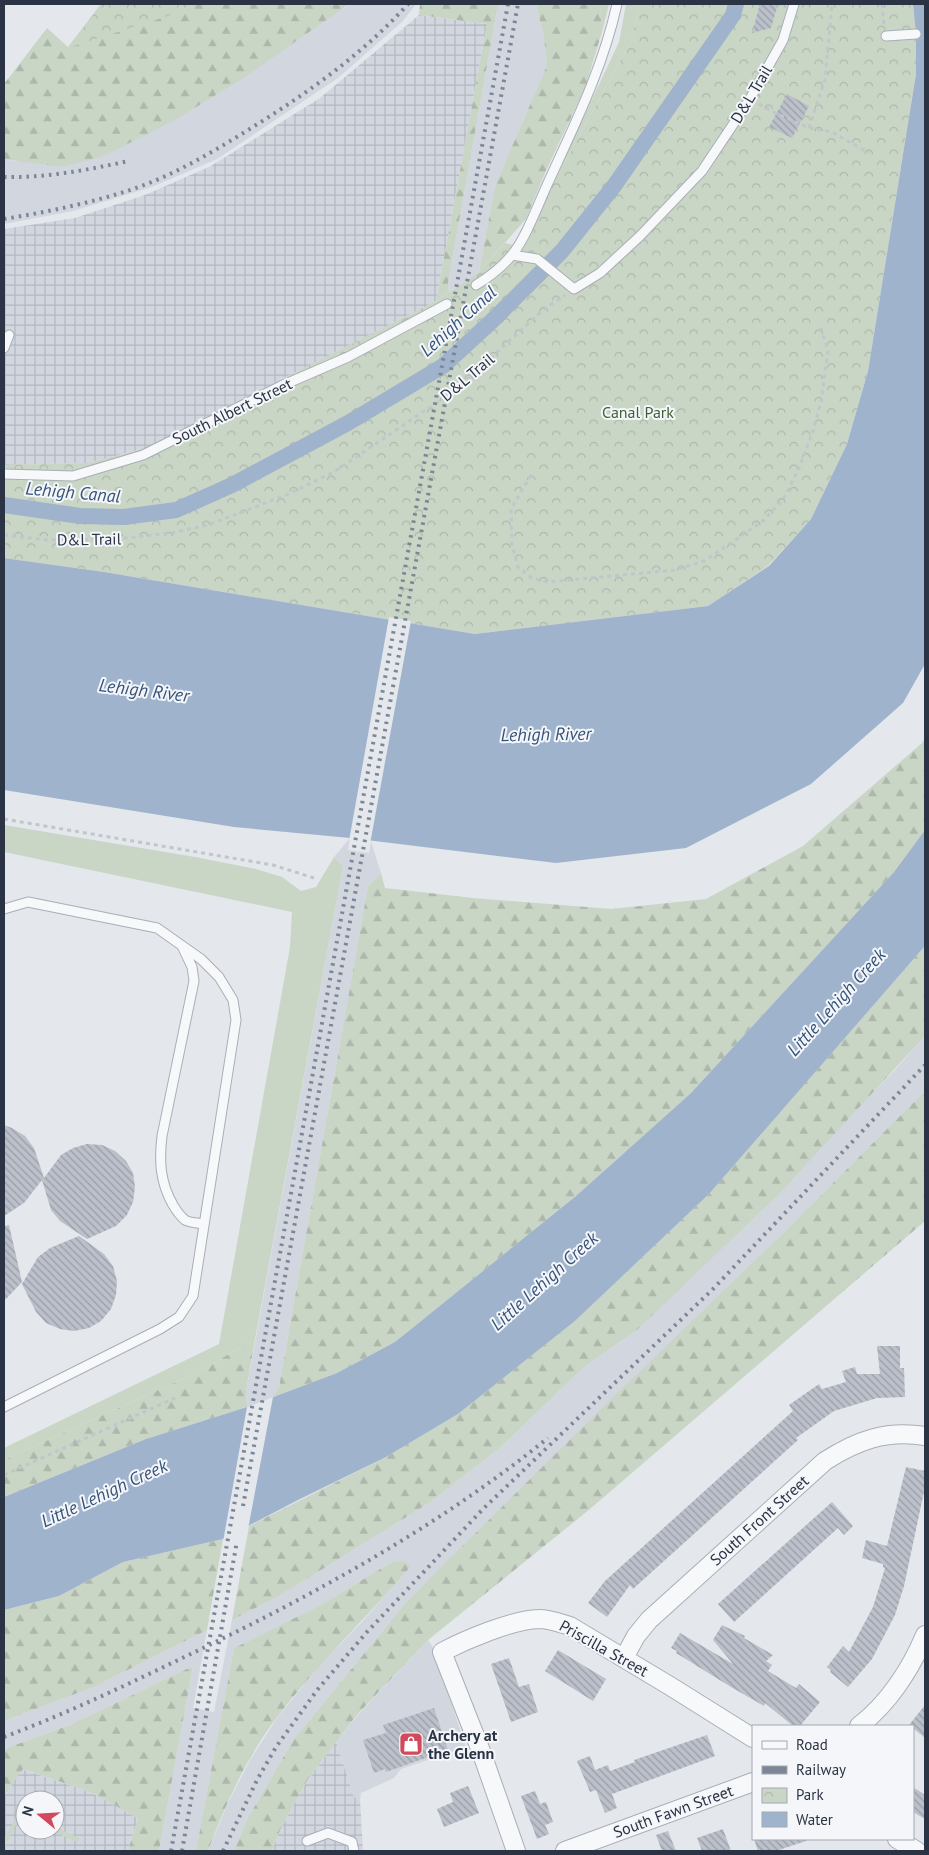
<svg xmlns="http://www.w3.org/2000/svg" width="929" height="1855" font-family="'PT Sans',sans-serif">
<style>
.built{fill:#d2d6de}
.industrial{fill:url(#industrial-grid);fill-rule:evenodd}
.green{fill:#c9d6c5}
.forest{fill:url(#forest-firs)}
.park{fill:url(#park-crowns)}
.water{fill:#9fb4cc}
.pier{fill:#e4e7ec}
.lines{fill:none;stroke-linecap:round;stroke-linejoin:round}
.canal{stroke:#9fb4cc;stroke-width:16}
.building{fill:url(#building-back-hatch)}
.lane-casing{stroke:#a9aeb7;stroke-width:11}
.street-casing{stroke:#a9aeb7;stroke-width:20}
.path{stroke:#c2c5cb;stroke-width:3;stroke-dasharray:4 4;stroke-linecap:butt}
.lane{stroke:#f7f8fa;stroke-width:9}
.street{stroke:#f7f8fa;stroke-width:18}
.rail{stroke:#7d8696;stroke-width:4;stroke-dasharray:2.5 5;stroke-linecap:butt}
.labels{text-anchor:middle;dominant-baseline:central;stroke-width:4;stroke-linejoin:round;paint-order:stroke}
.street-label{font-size:16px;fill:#2b3445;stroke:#f4f6f9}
.park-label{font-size:16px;fill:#3f6138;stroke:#f4f6f9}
.poi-label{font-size:16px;font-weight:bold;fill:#2b3445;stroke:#f4f6f9;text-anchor:start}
.water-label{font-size:18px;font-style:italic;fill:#34527a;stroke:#f4f6f9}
</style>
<defs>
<pattern id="industrial-grid" width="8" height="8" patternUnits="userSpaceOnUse" patternTransform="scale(1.25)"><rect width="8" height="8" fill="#d2d6de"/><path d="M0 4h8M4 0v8" fill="none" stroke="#b4b8c0"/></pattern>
<pattern id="forest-firs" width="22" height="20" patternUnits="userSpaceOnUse" patternTransform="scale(1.25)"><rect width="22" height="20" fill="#c9d6c5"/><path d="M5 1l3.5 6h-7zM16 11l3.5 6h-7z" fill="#adb8ab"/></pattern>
<pattern id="park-crowns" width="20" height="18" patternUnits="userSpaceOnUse" patternTransform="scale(1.25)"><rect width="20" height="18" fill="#c9d6c5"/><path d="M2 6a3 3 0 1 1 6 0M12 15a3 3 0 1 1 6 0" fill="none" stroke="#adb8ab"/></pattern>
<pattern id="building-back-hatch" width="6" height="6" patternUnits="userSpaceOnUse" patternTransform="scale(1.25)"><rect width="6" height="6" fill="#bbc0ca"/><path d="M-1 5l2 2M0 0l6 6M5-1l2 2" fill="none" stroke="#989da6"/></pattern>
</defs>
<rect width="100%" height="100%" fill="#e4e7ec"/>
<path class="built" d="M349,4H416L403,21L338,78L217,159L152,187L73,211L4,224V159L16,161L346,7Z
M498,4H536L544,38L547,65L495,186L479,272L449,292L448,283Z
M350,838L348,850L369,853L371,842L381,873L368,886L279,1387L273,1397L247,1407L246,1391L343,866L334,857Z
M925,1036V1091L776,1240L408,1600L294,1739L249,1816L234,1851H208L228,1803L250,1760L277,1718L321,1664L362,1622L407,1571L392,1562L319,1606L234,1648L196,1851H159L193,1666L70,1725L4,1749V1721L96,1686L207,1630L193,1708L214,1712L232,1620L279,1596L429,1503L501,1447L584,1367L637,1330L894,1071Z
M428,1640L432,1646L466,1747L401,1769L394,1778L361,1793L360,1800L354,1797L336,1742L356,1717Z"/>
<path class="industrial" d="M419,15L487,24L436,301L146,448L88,463L4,465V229L75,218L145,195L211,166L320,98Z
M336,1742L354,1797L360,1800L363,1851H272L280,1830L308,1779Z
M22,1769L90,1792L138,1818L128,1851H4V1796ZM25,1800H55V1830H25Z"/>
<path class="green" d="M600,4H609L602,32Z
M626,4H640L631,41L547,195L619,42Z
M4,825L195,857L256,869L282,877L301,891L316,887L334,857L343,866L255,1339L198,1372L4,1460V1448L219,1344L290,947L292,912L4,852Z
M20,1812L25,1813V1819L20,1817L4,1848V1838Z
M55,1827L79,1838L77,1842L50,1830H55Z"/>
<path class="forest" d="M101,4H349L245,77L175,120L104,156L62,167L4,159V84L47,28L68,47Z
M420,4H498L448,283L449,292L436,301L487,24L419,15Z
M536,4H600L602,32L585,88L545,173L526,219L479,272L495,186L547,65L544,38Z
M925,738V830L894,872L691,1093L576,1196L395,1342L337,1373L273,1397L279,1387L368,886L381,873L385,888L473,898L611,909L706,899L803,846L922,743Z
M925,946V1036L779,1194L637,1330L584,1367L501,1447L429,1503L279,1596L232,1620L249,1526L386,1457L458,1414L575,1321L709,1194Z
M925,1091V1221L590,1509L428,1640L356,1716L308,1779L280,1830L272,1851H234L249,1816L294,1739L408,1600L607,1403L776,1240Z
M255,1339L246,1391L247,1407L146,1439L4,1497V1460L198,1372Z
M223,1539L207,1630L96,1686L4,1721V1610L59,1596L123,1562Z
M403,1561L410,1565L407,1571C364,1620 317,1665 278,1716C247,1756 225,1805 208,1851H196L234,1648L319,1606L392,1562Z
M193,1666L159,1851H128L138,1818L90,1792L23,1769L4,1796V1749L70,1725Z"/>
<path class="park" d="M101,4H194L168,16L68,48Z
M640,4H913L916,34V74L868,371L847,444L811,519L768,566L708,606L475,634L104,572L4,558V465L88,463L146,448L436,301L479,272L505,243L524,247L547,195L631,41Z"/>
<path class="water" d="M913,4H925V664L903,703L811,784L686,848L556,863L350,838L234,827L4,790V558L104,572L475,634L708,606L769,566L811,519L847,444L868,371L916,74V34Z
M925,830V946L709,1194L575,1321L458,1414L386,1457L298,1500L223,1539L123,1562L59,1596L4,1610V1497L146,1439L247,1407L337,1373L395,1342L576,1196L691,1093L894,872Z"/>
<path class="pier" d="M389,617L411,621L370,844L349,841Z
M273,1397L248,1529L223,1542L247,1407Z"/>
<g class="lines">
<path class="canal" d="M4,505L80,516L124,517L176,510L232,485L348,423L443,366L494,319L562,251L614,186L733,15L736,4"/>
</g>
<path class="building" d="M760,4H778L771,28L752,33Z
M787,94L809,106L792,138L769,127Z
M4,1125L12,1128L25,1136L34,1148L44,1178L61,1155L73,1148L87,1144L102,1145L115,1151L126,1161L133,1173L135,1187L133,1202L127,1215L116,1226L87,1239L60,1221L51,1210L42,1180L24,1203L4,1216Z
M9,1225L22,1282L4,1301V1226Z
M79,1236L104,1254L113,1266L117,1281L116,1295L111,1309L101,1321L89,1328L74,1331L60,1329L46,1323L36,1312L22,1284L38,1257L50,1248Z
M877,1346H900V1368H904L905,1397L877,1398L834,1411L796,1438L798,1440L788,1449L633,1589L630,1585L607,1617L588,1603L605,1581L793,1411L789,1405L819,1384L822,1389L846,1382L842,1371L855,1367L857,1374H880Z
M906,1467L925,1471V1487L904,1586L895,1615L872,1659L848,1687L830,1672L831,1670L827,1667L843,1646L849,1652L873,1607L885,1568L883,1567V1564L862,1558L866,1540L887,1546Z
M832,1502L853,1526L844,1535L838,1528L734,1622L718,1604Z
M722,1625L745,1636L744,1638L773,1655L766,1661L772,1665L768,1671L796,1688L799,1684L820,1702L800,1726H793L765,1703L764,1706L731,1687L676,1653L677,1651L671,1648L680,1633L733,1664L713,1640Z
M558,1650L606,1679L593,1701L545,1671Z
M509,1658L519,1687L529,1684L538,1712L511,1722L491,1664Z
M925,1705V1738L909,1725Z
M434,1708L448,1750L386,1772L385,1769L374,1773L363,1740L386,1733L383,1725Z
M707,1735L715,1756L612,1794L617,1808L605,1813L596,1790L590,1792L577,1761L590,1756L595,1770L608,1765L610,1771L635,1762L634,1760Z
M468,1786L479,1813L444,1827L437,1809L453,1802L450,1793Z
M913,1787L925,1795V1819L913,1812Z
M535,1791L540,1804L546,1802L553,1822L545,1825L549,1834L537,1839L521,1796Z
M723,1829L731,1851H702L697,1838Z
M668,1831L676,1851H662L656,1835Z
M754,1839H806V1841L776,1851H758Z"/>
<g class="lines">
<g class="lane-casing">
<path id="lane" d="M886,36L916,34
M512,255L537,259L574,289L600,273L640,236L702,171L750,99L783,40L794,4
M476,285C489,277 501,268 511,256C525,240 538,205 547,185C574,126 603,68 617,4
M4,348L9,335
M4,474L73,476L143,455L281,386L348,357L447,304
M4,909L28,902L157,928L201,959L219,977L233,1000L236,1020L193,1296L179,1317L160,1329L4,1407
M182,946L192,967L194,981L162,1136C159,1161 160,1182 173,1205C176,1210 180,1216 185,1220C190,1223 199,1223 204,1224
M307,1841L328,1833L352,1842L354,1851"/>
</g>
<g class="street-casing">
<path id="street" d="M624,1658L636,1636L649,1620L825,1461C858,1440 886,1430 925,1436
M859,1726C888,1704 911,1669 925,1635
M897,1839L917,1851
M516,1851L481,1751L442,1652C467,1639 512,1620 539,1619C550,1619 560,1623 570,1626L670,1686L753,1738
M565,1851L753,1782"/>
</g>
<path class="path" d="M882,4L884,25
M759,104L773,112L809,128L832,132L869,153
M809,128L825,79L832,4
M531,475L511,509L512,545L518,567L532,578L548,582L675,570L704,561L763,521L784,498L799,468L813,431L821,402L828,351L820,324
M4,535L48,540L117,539L171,533L208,525L286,495L334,472L457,389L543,310L565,295
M4,819L273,865L314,878
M4,1475L175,1398"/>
<use href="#lane" class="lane"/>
<use href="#street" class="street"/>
<path class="rail" d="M4,177C46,178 87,170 129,161
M4,219C47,212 91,203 133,189C174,175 211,153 248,130C306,94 362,55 408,4
M243,1506L518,4
M4,1737C63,1715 120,1688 176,1661C307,1599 435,1529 548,1438
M171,1851L508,4
M182,1851L237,1541
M223,1851L257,1780L276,1747L318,1689L367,1632L484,1508L713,1289L925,1065"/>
</g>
<defs>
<g id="shop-square" transform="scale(1.25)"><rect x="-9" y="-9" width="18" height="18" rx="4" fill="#d1495b" stroke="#f4f6f9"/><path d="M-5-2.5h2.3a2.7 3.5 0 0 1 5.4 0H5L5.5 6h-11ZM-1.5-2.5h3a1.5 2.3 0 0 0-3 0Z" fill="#fff"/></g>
</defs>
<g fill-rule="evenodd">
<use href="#shop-square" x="411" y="1744"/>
</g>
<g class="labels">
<g class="street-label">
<text transform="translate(751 94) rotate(-59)">D&amp;L Trail</text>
<text transform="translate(467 377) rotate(-40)">D&amp;L Trail</text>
<text transform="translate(232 411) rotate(-26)">South Albert Street</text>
<text transform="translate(89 539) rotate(-1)">D&amp;L Trail</text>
<text transform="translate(759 1520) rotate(-42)">South Front Street</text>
<text transform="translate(604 1648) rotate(29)">Priscilla Street</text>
<text transform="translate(673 1811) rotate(-20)">South Fawn Street</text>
</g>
<g class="park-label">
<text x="638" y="412">Canal Park</text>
</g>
<g class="poi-label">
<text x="428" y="1735">Archery at<tspan x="428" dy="18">the Glenn</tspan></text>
</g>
<g class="water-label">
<text transform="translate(458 321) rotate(-42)">Lehigh Canal</text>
<text transform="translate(73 492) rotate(5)">Lehigh Canal</text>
<text transform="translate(144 690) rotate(7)">Lehigh River</text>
<text transform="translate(546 734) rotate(-1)">Lehigh River</text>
<text transform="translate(836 1002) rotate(-48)">Little Lehigh Creek</text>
<text transform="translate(544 1281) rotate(-42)">Little Lehigh Creek</text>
<text transform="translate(104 1493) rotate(-25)">Little Lehigh Creek</text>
</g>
</g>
<rect width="929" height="1855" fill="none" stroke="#2b3445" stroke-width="10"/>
<rect x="752" y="1725" width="162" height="115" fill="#f4f6f9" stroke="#a4a8b1"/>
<rect x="762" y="1741" width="25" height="8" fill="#f7f8fa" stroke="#a4a8b1"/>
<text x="796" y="1750" font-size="15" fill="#2b3445">Road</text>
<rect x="762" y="1766" width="25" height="8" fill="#7d8696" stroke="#a4a8b1"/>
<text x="796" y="1775" font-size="15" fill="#2b3445">Railway</text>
<rect x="762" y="1788" width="25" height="15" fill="url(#park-crowns)" stroke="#a4a8b1"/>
<text x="796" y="1800" font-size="15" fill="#2b3445">Park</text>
<rect x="762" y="1812" width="25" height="15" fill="#9fb4cc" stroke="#a4a8b1"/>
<text x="796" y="1825" font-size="15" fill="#2b3445">Water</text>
<g transform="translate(40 1815) rotate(288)"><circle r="24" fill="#f4f6f9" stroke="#a4a8b1"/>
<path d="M0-4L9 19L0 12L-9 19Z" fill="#d1495b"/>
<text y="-8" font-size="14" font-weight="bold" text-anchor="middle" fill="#2b3445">N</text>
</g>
</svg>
